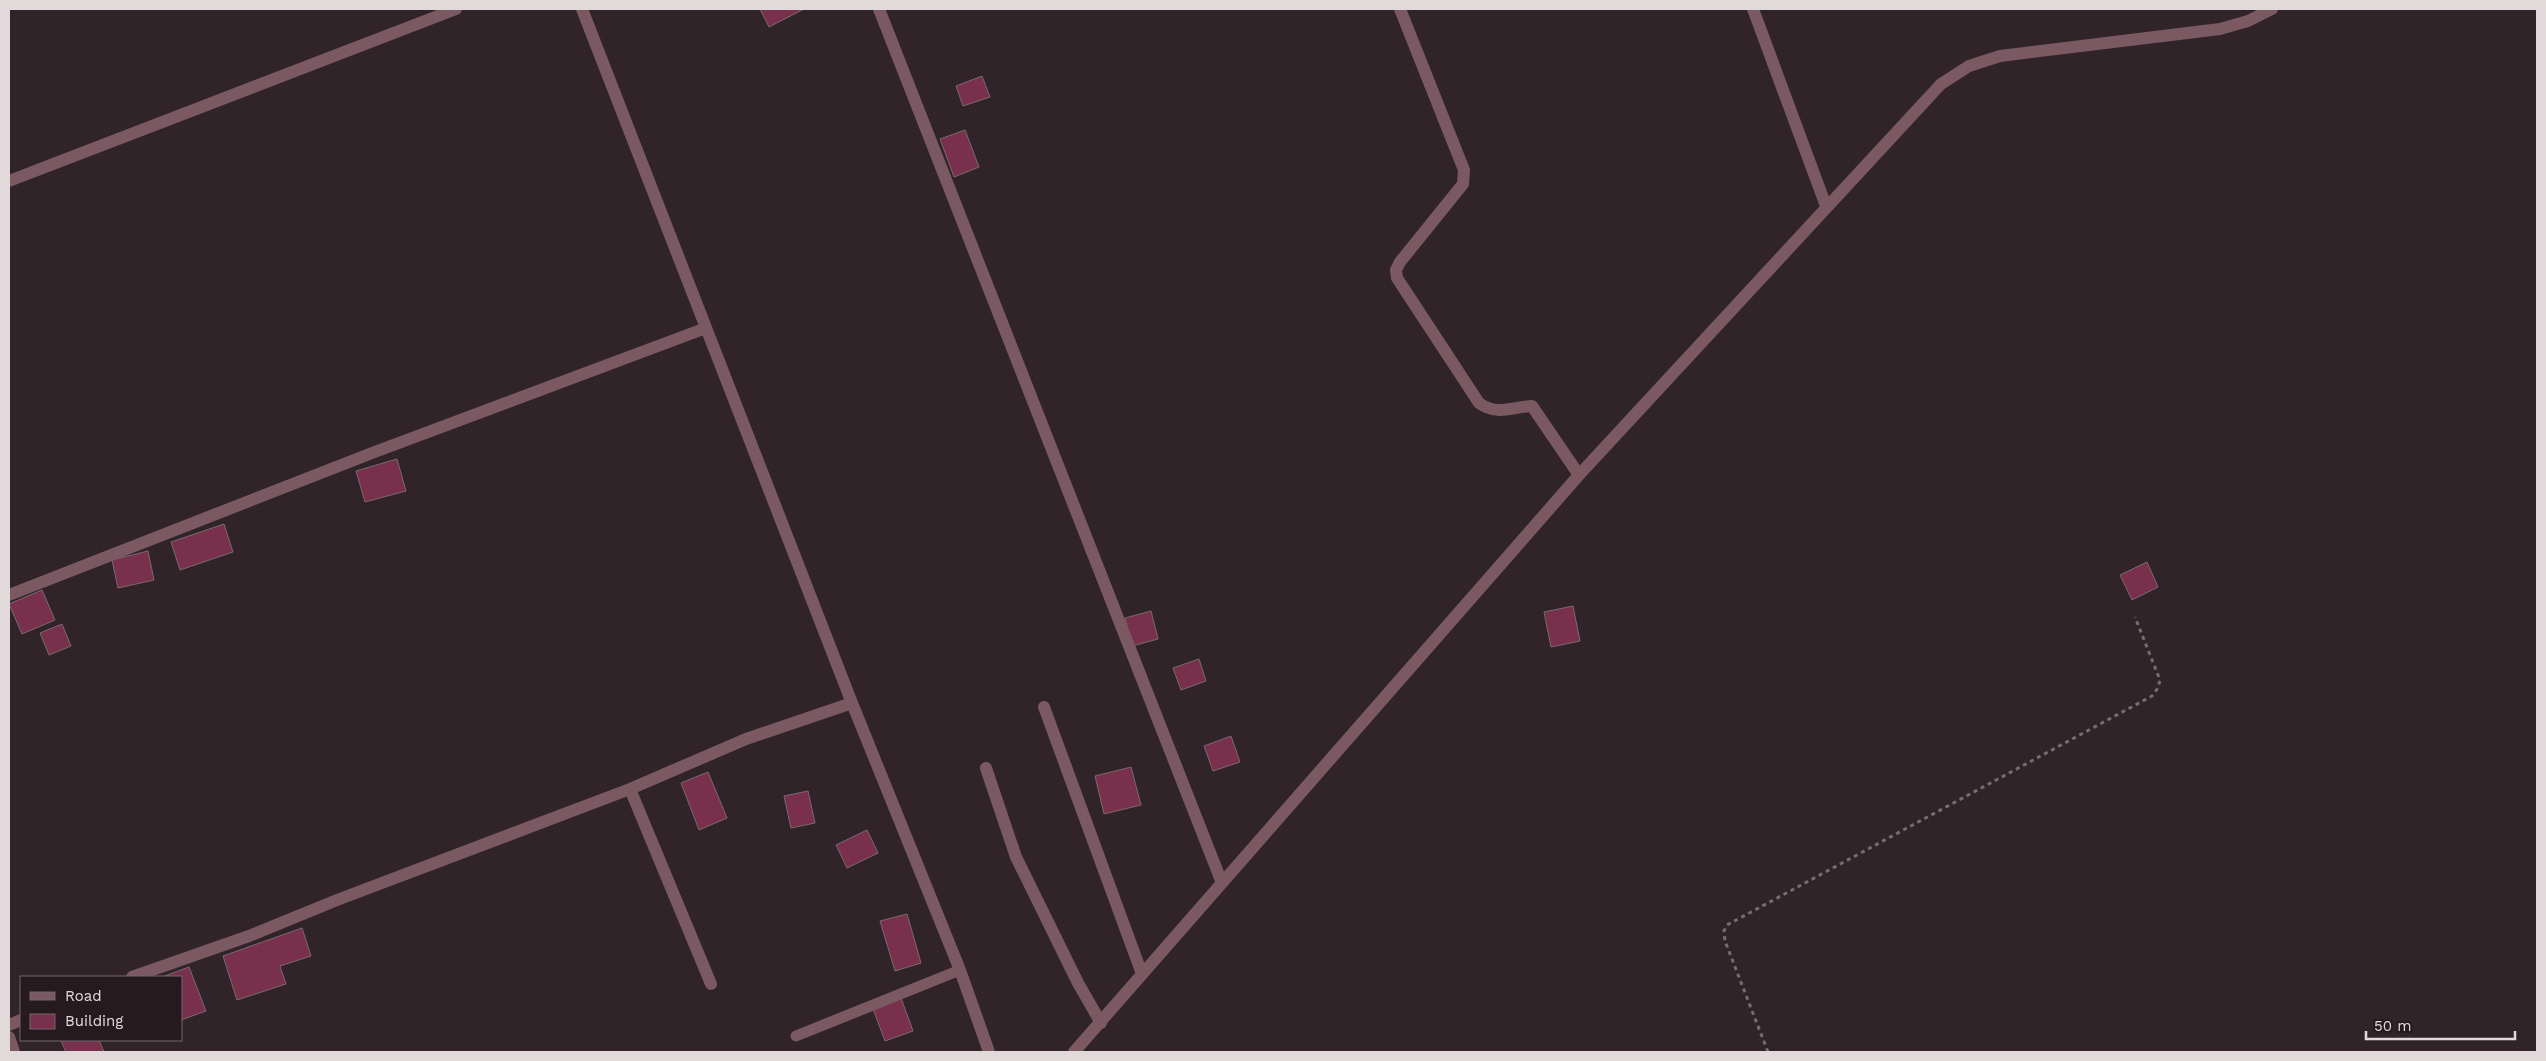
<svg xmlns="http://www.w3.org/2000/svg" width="2546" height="1061" font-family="'Work Sans',sans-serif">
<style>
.building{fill:#78304c;stroke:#796a6e}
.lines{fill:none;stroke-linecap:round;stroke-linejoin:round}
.path{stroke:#776c6f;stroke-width:3;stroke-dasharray:4 4;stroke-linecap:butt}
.lane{stroke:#7b5963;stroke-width:11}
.street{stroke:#7b5963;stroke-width:12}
</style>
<rect width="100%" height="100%" fill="#312428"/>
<path class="building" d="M760,9H804L769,27Z
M982,76L990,97L963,106L956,86Z
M965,130L979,167L954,177L940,139Z
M397,459L406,491L365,502L356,471Z
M224,524L233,552L180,570L171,542Z
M148,551L154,580L118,588L112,560Z
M2147,562L2158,587L2132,600L2120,575Z
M42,590L55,620L22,634L9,604Z
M1573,606L1580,641L1551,647L1544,612Z
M1151,611L1158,639L1132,646L1125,618Z
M62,624L71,646L49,655L40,633Z
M1199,659L1206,681L1181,690L1173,668Z
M1231,736L1240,762L1213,771L1204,746Z
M1131,767L1141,805L1104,814L1095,776Z
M708,772L727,818L699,830L681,783Z
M808,791L815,823L791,828L784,796Z
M867,830L878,853L847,868L836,845Z
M907,914L921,963L895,971L880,921Z
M302,928L311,956L280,966L286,984L237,1000L223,956Z
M189,967L206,1011L181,1020V977H162Z
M901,998L913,1031L885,1041L873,1009Z
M65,1040H99L104,1052H66L61,1041Z"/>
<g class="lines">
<path class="path" d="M1768,1052L1725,941L1724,931L1727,925L2152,696L2158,688L2160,680L2135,617"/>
<path class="lane" d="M796,1036L960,970"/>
<path class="street" d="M582,9L852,703L960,970L989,1052
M879,9L1222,883
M1400,9L1464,170L1463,184L1400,262L1396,270L1397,278L1479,403C1497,416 1512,407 1532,406L1579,475
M1753,9L1826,206
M9,181L456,9
M9,595L372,453L706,328
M1044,707L1142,974
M986,768L1016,857L1078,983L1101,1023
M630,789L711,984
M132,977L249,936L337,900L630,789L746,739L852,703
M9,1025L21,1020
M9,1037L14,1052
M1074,1052L1579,475L1941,84L1969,66L2000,56L2220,29L2248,21L2272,9"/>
</g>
<rect width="2546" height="1061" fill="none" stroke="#e2d9db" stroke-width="20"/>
<rect x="20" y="976" width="162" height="65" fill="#271a1e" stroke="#72666a"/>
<rect x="30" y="992" width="25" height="8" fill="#7b5963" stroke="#72666a"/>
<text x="65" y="1001" font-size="15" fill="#e2d9db">Road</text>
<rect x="30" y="1014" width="25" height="15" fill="#78304c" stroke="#72666a"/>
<text x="65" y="1026" font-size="15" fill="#e2d9db">Building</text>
<path d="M2366 1031v8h149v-8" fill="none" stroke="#e2d9db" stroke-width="2.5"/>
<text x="2374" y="1031" font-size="15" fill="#e2d9db" stroke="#271a1e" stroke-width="4" paint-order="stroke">50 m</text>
</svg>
